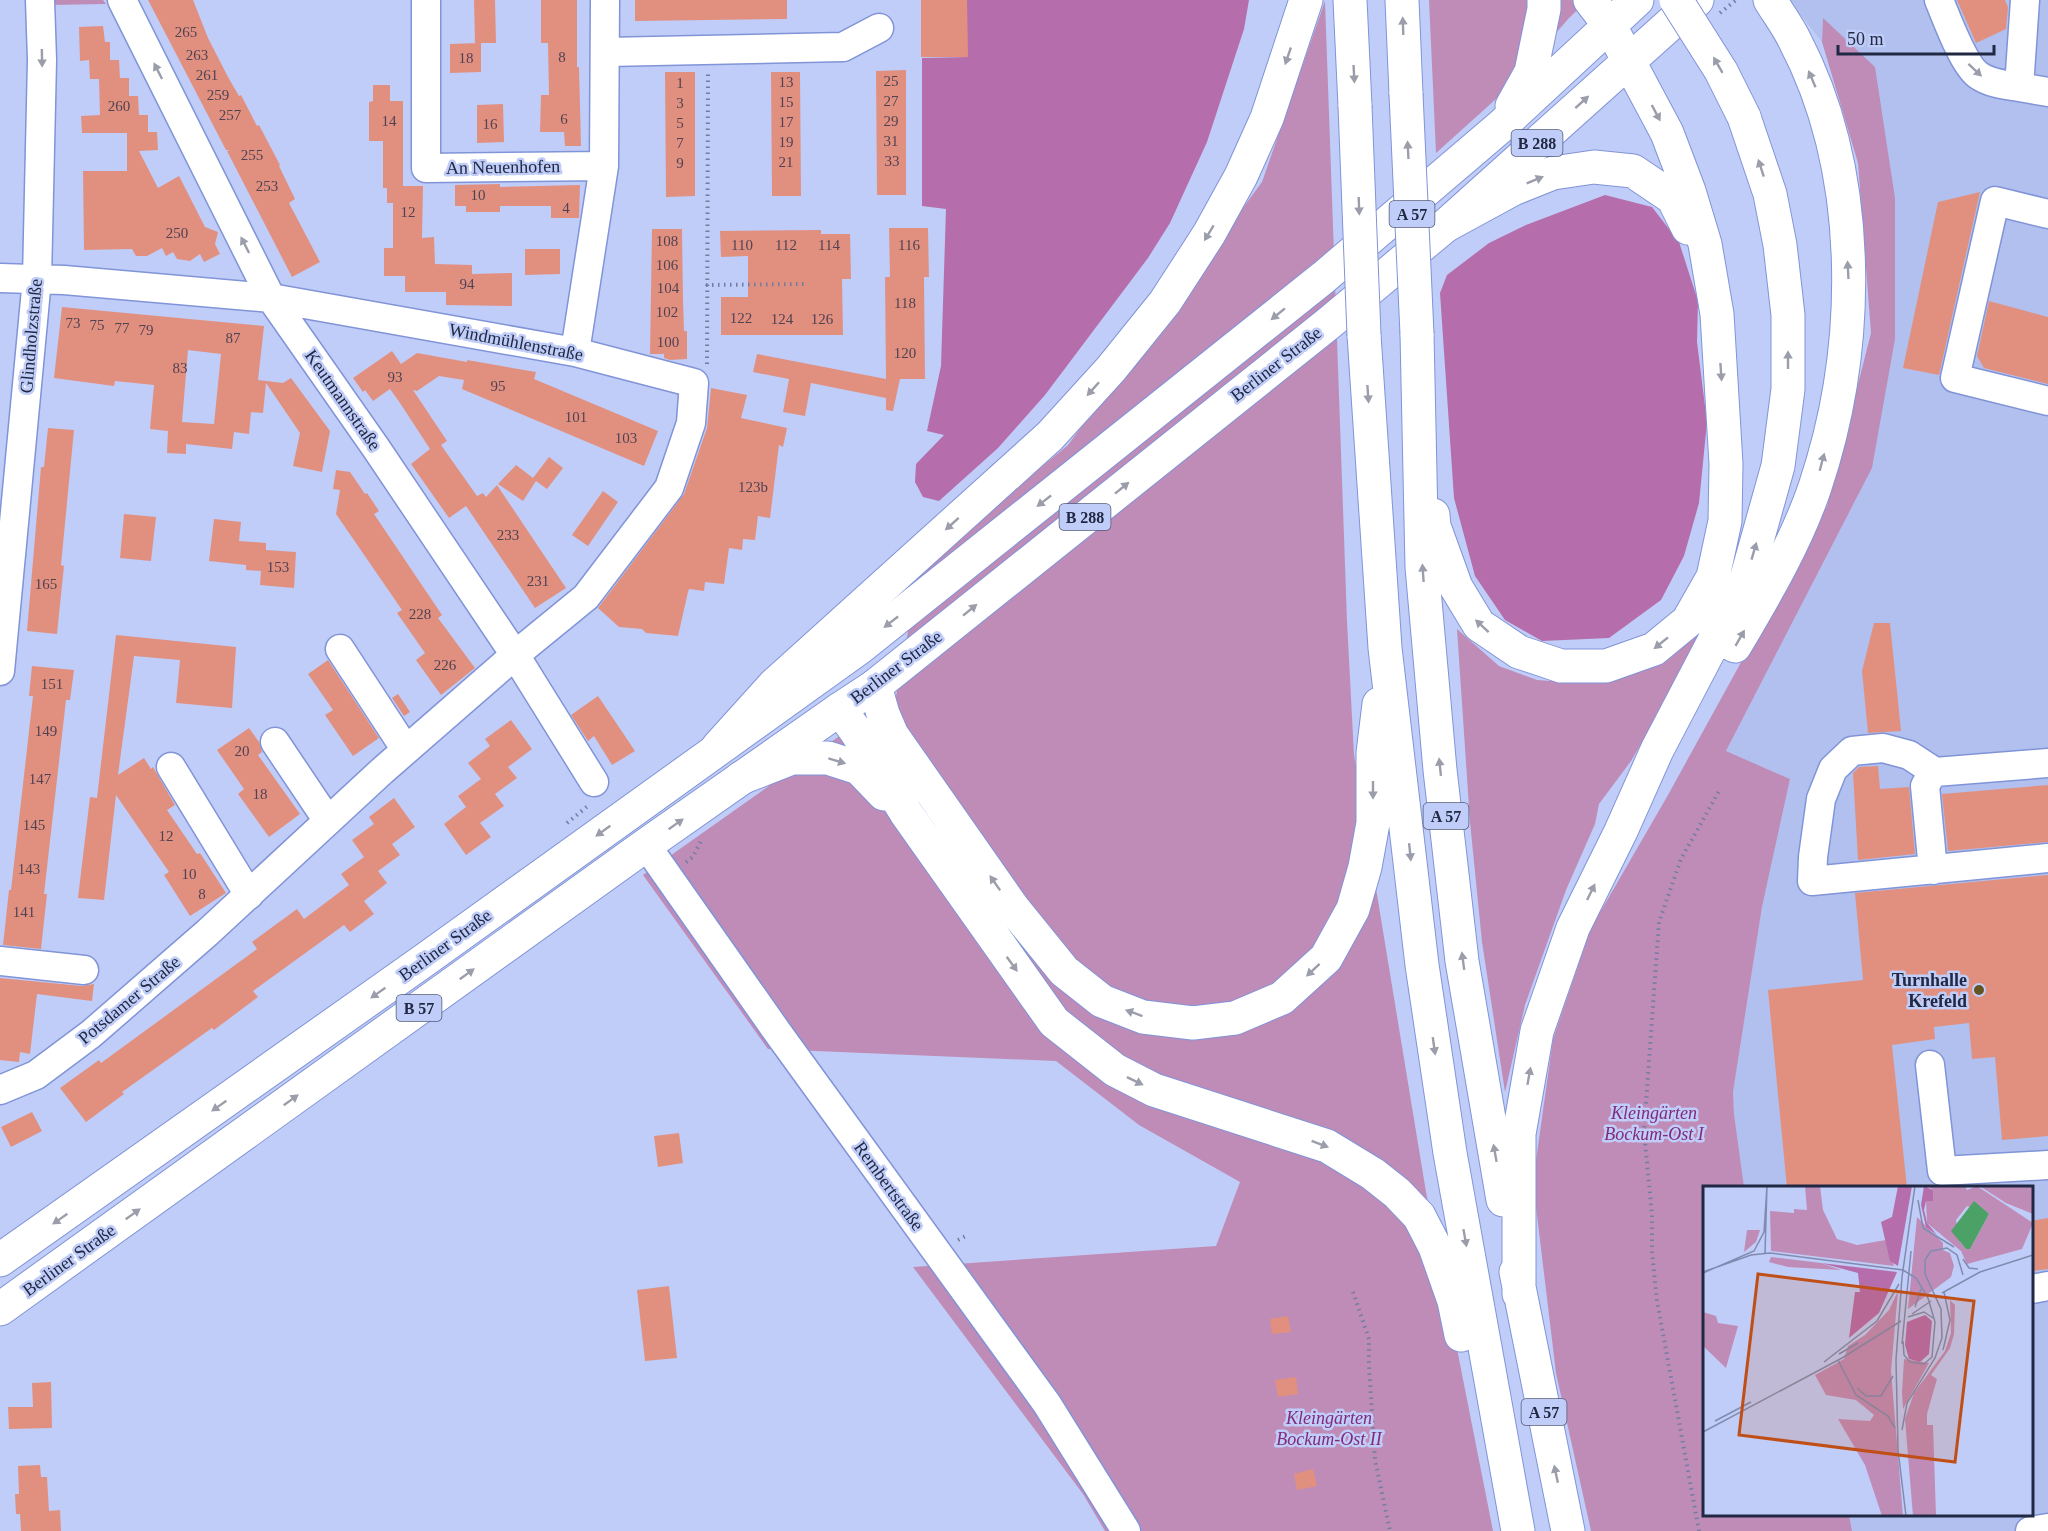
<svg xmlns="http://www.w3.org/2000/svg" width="2048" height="1531" font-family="'Times New Roman',serif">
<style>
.built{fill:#b1c0ee}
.green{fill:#bf8cb8}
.forest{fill:#b56dac}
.building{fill:#e19080;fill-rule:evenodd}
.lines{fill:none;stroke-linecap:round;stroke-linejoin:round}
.minor-casing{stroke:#8094d7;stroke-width:31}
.major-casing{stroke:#8094d7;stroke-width:35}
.highway-casing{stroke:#8094d7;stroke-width:35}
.path{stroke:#737da0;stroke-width:4;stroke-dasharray:1.5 4.5;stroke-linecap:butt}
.minor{stroke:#fff;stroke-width:28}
.major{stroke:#fff;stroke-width:33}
.highway{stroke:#fff;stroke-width:33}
.highway-bridge-casing{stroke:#8094d7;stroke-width:35;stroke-linecap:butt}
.highway-bridge{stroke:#fff;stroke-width:33}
.oneway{fill:#9b9eaa}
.poi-dot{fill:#645421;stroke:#c0cdf8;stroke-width:2}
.labels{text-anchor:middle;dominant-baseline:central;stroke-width:5;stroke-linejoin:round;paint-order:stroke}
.number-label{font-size:15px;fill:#514252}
.shield{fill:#c0cdf8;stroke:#515a79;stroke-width:1.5}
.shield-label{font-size:16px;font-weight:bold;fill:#212843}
.street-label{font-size:18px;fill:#212843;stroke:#c0cdf8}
.poi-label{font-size:18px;font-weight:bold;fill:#212843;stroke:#c0cdf8;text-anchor:end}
.park-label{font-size:18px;font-style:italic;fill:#812b7a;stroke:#c0cdf8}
.inset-road{fill:none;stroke:#808bb0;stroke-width:1.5}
.view{fill:#c04f17;fill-opacity:0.15;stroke:#c04f17;stroke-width:3}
.inset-edge{fill:none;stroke:#212843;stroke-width:3}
</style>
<rect width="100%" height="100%" fill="#c0cdf8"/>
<path class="built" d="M1789,0H2048V1531H1852L1849,1515L2032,1514V1188L1744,1187L1734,1114L1733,1092L1762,907L1790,779L1726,751L1872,468L1895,198L1823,19L1822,42Z"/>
<path class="green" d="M49,0H103L106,4L50,5Z
M1429,0H1588L1569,18L1506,90L1436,153Z
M1325,1L1347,621L1354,755L1426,1192L1493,1531H1105L1083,1494L913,1267L1216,1246L1240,1182L1139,1125L1056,1061L768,1049L643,875L896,696L920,567L1068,445L1262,182Z
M1823,18L1875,67L1895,198V339L1872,468L1726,751L1790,779L1762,907L1733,1092L1734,1114L1744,1187L1704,1188V1514L1849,1515L1852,1531H1591L1556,1373L1533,1182L1553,1039L1591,928L1668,795L1827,506L1871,333L1858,163L1822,42Z
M1712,623L1631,761L1599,804L1595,824L1566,890L1525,1005L1505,1092L1482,942L1470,822L1457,629L1499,666L1537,680L1578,683L1616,678L1696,635Z"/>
<path class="forest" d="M967,0H1249L1244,29L1207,142L1170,223L1148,258L1045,395L998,448L939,501L923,497L915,482L916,464L944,435L927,431L941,366L946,209L922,206V58L967,57Z
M1605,195L1652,207L1679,242L1698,301L1697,342L1707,422L1699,503L1684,556L1661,600L1609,638L1542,641L1505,620L1475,576L1454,498L1440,293L1447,275L1489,243L1526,225Z"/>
<path class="building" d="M148,0H193L208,38L228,77L239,96L241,95L257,126L259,125L280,165L279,166L295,199L289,203L320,262L292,277L227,151L230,150H226Z
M474,0H495L496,43H481V72L450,73V44L478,43H475Z
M541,0H577V67H579L581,146H565L564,132H540L541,95H549L548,43H541Z
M635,0H787V19L635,21Z
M921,0H967L968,57H921Z
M1957,0H2005L2008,7L2006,29L1976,43Z
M103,26L105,42H110V60H119L120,78H129V96H138L139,115H148V132H157L158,150L139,151L158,188L179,176L205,227L218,232L215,244L220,254L204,262L200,254L190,261L177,259L173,252L166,256L162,248L147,256H136L132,249L84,250L83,171H127V133H82L81,116L100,115L99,79H90L89,60L80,61L79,27Z
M906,70V195H877L876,71Z
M665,72H695V196L666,197Z
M771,72H800L801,196H772Z
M373,85H390V101H403V186H423L422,238L434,237L435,264L472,265V274L512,273V306L446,305V292H405V276H384V248H393V203H387V188H383V141H369V102L373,101Z
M503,104L504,142L477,143V105Z
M500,184V187L580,185L579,218H551V206H500V212H466V206H455V185Z
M1980,192L1939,375L1903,368L1938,202Z
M889,228H928L929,277H924L925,379H900L893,411L886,410V398L811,383L805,416L783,412L789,379L753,372L757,354L886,379L885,277H890Z
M652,229H682L683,300L684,331H687V359L670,360L664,358V354H650Z
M821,230V234H850L851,279H842L843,335H721V297H748V256L721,257L720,231Z
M525,249H560V274L525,275Z
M1989,301L2048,317V384L1984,368L1977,356Z
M62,307L264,326L258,380L283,383L291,378L330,431L322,472L293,466L300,433L266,383L263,413L251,412L249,434L234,432L232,449L186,444V454L167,453L168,431L150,429L154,385L115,381L114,386L54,378ZM188,350L221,354L214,424L182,422Z
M392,351L401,364L417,353L467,362V360L536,372L534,379L658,431L644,466L462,389L464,380L439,376L417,391L413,390L447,441L441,445L477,496L483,493L486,497L497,485L566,588L535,608L466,506L449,518L411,464L430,449L400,403L390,389L373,401L365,390L363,392L353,378Z
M711,388L747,395L741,418L787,428L783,447L779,445L770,518L758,516L755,540L743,539L742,550L729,548L724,584L705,582L704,591L689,589L688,592L678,636L646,633L642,629L619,627L598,608L684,494L707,428Z
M48,428L74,430L61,565L64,566L57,634L27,631L41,467H44Z
M549,457L563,468L547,489L536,481L523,501L498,484L516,465L533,478Z
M336,470L350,472L365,494L367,493L379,511L374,514L442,615L438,618L475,668L441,695L416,660L425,653L397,613L402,610L336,514L340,490L333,489Z
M603,491L618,502L588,546L572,535Z
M124,514L156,517L151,561L120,558Z
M214,519L241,522L239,541L266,543V550L296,552L294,588L260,585L261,571L246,570V565L209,561Z
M1874,623H1890L1901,731L1868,733L1862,671Z
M116,635L236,647L232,708L176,703L180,660L134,656L118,775L144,758L151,769L153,767L175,805L167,810L197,854L200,853L226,893L190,916L164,875L169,872L116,795L104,900L78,898L90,797L97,798Z
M328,660L379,738L353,756L325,715L333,710L308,674Z
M32,666L74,670L70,700H66L44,894H47L41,949L3,945L9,890H11L33,696H29Z
M398,694L410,712L404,716L392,698Z
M598,696L635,751L612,765L594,736L588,741L571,715Z
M511,720L532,749L508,767L517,778L495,794L504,806L480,823L491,837L466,855L444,824L466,807L458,796L481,779L468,763L490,746L485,739Z
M249,728L259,742L262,752L258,755L300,814L269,837L238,794L244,789L217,750Z
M1878,766L1880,789L1909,787L1915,854L1858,860L1853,773L1859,767Z
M2048,785V842L1948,851L1942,794Z
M394,798L415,827L392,844L400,855L378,871L387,883L364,901L374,914L350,932L344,925L253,991L258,997L214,1030L212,1028L122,1092L124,1094L86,1122L60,1088L99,1060L101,1063L257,949L252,942L297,909L304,919L349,885L341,874L364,857L352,840L374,824L369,817Z
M2048,875V1136L2002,1140L1995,1057L1972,1059L1969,1023L1934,1027L1935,1039L1892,1045L1907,1188H1787L1768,990L1863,980L1855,893Z
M0,978L82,986L94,984L92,1001L37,994L30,1054L20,1052L19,1062L0,1060Z
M32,1112L42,1131L11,1147L1,1127Z
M679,1133L683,1163L658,1167L654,1136Z
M2048,1218V1269L2031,1271V1221Z
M669,1286L677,1358L645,1361L637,1290Z
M1288,1316L1291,1332L1272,1334L1270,1319Z
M1296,1377L1298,1394L1278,1397L1275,1380Z
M51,1382L52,1428L9,1429L8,1407H33L32,1383Z
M40,1465L41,1477H47L49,1511L60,1510L61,1531H21L20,1514H16L15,1494H19L18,1466Z
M1313,1469L1317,1486L1297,1490L1294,1474Z"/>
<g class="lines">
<g class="minor-casing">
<path id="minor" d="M122,0L271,298L376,448L515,655L594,782
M426,0V168L604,166
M1939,0C1947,19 1963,64 1978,75C1989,83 2005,85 2019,87
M2025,0L2019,87L2048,92
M606,52L843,47L879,28
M2048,214L1995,201L1955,378L2048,401
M0,278L64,280L271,298L575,352L694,383L691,423L669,488L586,597L515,655L382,771L207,933L91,1034L36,1075L0,1090
M575,352L604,166L605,0
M340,649L406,750
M0,671L37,279L42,60L40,0
M275,742L328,821
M2048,763L1935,772L1909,755L1883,748L1852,751L1833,769L1821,799L1813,857L1812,881L2048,858
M171,767L249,895
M646,845L778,1033L1047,1404L1126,1531
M1933,870L1925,786L1930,777L1935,772
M0,961L84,970
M1930,1065L1942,1171L2048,1165
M2032,1289L2048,1286
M2030,1531L2048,1528"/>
</g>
<g class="major-casing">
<path id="major" d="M1590,0L1610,26
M1512,106L1531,72L1544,9V0
M0,1260L426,959L859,648L1324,277L1500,127L1637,0
M0,1309L646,845L840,709L875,686L1329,323L1445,226L1697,0"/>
</g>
<g class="highway-casing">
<path id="highway" d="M1350,0L1355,106
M1402,0L1406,94
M1445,226L1513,189L1553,173L1594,167L1633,171L1673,198L1688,228
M1417,334L1422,567L1440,770L1462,961L1503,1200
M1364,335L1385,648L1422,965L1450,1153L1518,1531
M1433,515L1434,526L1456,587L1479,625L1519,652L1561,666H1606L1654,649L1688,621L1713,577L1725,521L1726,464L1717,314L1705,244L1689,191L1667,133L1610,26
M1735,646C1765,595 1796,543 1815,487C1862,347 1864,172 1794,39C1787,25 1778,13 1770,0
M875,686L883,714L892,735L1013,908L1064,971L1102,1001L1143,1017L1193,1023L1235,1018L1282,998L1326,958L1353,909L1365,867L1373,823V753L1379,704
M840,709L857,733L906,813L1054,1022L1115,1070L1154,1090L1327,1146L1373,1174L1397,1193L1419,1216L1435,1247L1454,1301L1461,1335
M718,747L774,685L1050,436L1111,369L1165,302L1209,234L1241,176L1267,118L1306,0
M741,778L792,758H828L859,768L884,794
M1516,1272L1568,1531
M1519,1294V1134L1537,1031L1573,928L1621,831L1657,750L1746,580L1778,466L1788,389V315L1780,245L1770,194L1744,117"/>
</g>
<path class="path" d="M1720,13L1736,0
M706,285L805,284
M707,364L708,72
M567,823L589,805
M686,862L693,857L702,839
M958,1240L966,1236
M1353,1292L1369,1339V1366L1375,1460L1390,1531
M1699,1531L1657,1301L1652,1252V1215L1644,1131L1659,922L1681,859L1719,791"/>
<use href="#minor" class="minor"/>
<use href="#major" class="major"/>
<use href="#highway" class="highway"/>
<g class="highway-bridge-casing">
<path id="highway-bridge" d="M1676,0L1721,71L1744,117
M1406,94L1417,334
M1355,106L1364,335"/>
</g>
<use href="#highway-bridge" class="highway-bridge"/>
</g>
<defs><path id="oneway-solid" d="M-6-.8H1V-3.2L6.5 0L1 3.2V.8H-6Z" transform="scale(1.5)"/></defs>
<g class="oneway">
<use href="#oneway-solid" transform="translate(1403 26) rotate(-92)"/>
<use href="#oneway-solid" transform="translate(1288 56) rotate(109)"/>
<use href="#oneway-solid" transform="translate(42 58) rotate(89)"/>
<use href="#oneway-solid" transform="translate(1718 65) rotate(-120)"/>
<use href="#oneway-solid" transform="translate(1975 70) rotate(43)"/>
<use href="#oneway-solid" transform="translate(158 71) rotate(-117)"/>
<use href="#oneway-solid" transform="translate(1354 74) rotate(87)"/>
<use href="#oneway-solid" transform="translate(1812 79) rotate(-113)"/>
<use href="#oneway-solid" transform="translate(1582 102) rotate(-42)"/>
<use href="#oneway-solid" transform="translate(1656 113) rotate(62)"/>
<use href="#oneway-solid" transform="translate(1408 150) rotate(-93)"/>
<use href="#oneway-solid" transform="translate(1761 168) rotate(-108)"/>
<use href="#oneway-solid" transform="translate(1535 180) rotate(-22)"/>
<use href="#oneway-solid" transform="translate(1359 206) rotate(88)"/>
<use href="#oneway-solid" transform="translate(1209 233) rotate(121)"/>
<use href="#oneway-solid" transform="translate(245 245) rotate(-117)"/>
<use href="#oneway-solid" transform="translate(1848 270) rotate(-93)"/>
<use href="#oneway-solid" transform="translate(1278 314) rotate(141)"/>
<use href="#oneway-solid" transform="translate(1788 360) rotate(-90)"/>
<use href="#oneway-solid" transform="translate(1721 372) rotate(86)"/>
<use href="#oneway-solid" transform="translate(1093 389) rotate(132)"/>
<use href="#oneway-solid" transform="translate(1368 394) rotate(86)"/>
<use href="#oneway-solid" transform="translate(1822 462) rotate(-75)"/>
<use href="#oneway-solid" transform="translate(1122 488) rotate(-39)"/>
<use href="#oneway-solid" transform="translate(1044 501) rotate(142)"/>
<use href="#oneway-solid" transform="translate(952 524) rotate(138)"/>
<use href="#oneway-solid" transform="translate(1754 551) rotate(-74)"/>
<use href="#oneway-solid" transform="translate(1423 573) rotate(-94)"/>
<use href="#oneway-solid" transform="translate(970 610) rotate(-39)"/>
<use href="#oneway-solid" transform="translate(891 622) rotate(142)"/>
<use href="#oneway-solid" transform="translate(1482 626) rotate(-137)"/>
<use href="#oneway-solid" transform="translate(1740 638) rotate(-60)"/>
<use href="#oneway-solid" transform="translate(1661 643) rotate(141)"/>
<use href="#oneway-solid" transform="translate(837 761) rotate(17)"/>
<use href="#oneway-solid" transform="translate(1440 767) rotate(-96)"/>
<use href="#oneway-solid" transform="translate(1373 790) rotate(90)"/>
<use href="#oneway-solid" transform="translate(676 824) rotate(-35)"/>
<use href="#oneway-solid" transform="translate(603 831) rotate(144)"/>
<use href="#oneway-solid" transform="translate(1410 852) rotate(84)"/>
<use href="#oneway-solid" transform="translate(995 883) rotate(-125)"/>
<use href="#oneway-solid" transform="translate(1591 892) rotate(-64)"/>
<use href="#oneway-solid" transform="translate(1463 961) rotate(-98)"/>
<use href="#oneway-solid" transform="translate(1012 964) rotate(54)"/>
<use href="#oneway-solid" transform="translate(1313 970) rotate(137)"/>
<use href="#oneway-solid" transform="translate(467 974) rotate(-36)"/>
<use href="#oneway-solid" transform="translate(378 993) rotate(145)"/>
<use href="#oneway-solid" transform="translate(1134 1013) rotate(-160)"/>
<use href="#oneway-solid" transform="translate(1434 1046) rotate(82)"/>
<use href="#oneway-solid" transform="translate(1529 1076) rotate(-80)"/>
<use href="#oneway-solid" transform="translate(1135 1081) rotate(26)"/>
<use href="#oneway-solid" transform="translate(291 1100) rotate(-36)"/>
<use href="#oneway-solid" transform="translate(219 1106) rotate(145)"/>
<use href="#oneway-solid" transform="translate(1320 1144) rotate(21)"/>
<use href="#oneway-solid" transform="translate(1495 1153) rotate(-100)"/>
<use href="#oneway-solid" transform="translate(133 1214) rotate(-36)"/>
<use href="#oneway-solid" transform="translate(60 1219) rotate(145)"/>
<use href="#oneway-solid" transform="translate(1465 1238) rotate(80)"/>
<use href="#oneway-solid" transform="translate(1556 1474) rotate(-102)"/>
</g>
<circle class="poi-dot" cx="1979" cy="990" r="6"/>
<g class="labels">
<g class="number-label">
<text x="186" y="32">265</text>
<text x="197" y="55">263</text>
<text x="562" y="57">8</text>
<text x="466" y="58">18</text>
<text x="207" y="75">261</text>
<text x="891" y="81">25</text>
<text x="786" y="82">13</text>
<text x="680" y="83">1</text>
<text x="218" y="95">259</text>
<text x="891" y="101">27</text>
<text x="786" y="102">15</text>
<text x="680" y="103">3</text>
<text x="119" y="106">260</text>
<text x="230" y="115">257</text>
<text x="564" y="119">6</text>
<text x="389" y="121">14</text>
<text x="891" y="121">29</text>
<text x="786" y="122">17</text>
<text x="680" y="123">5</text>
<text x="490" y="124">16</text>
<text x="891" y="141">31</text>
<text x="786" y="142">19</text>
<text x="680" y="143">7</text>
<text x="252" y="155">255</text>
<text x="892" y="161">33</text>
<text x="786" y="162">21</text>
<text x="680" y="163">9</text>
<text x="267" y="186">253</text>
<text x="478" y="195">10</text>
<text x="566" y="208">4</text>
<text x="408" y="212">12</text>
<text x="177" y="233">250</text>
<text x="667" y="241">108</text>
<text x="742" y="245">110</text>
<text x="786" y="245">112</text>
<text x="829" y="245">114</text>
<text x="909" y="245">116</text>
<text x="667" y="265">106</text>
<text x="467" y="284">94</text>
<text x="668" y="288">104</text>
<text x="905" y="303">118</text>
<text x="667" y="312">102</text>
<text x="741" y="318">122</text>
<text x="782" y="319">124</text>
<text x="822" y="319">126</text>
<text x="73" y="323">73</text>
<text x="97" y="325">75</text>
<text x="122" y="328">77</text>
<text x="146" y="330">79</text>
<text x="233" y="338">87</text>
<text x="668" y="342">100</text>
<text x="905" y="353">120</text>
<text x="180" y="368">83</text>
<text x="395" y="377">93</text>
<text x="498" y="386">95</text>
<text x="576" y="417">101</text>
<text x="626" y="438">103</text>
<text x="753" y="487">123b</text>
<text x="508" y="535">233</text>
<text x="278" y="567">153</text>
<text x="538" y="581">231</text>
<text x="46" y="584">165</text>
<text x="420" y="614">228</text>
<text x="445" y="665">226</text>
<text x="52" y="684">151</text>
<text x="46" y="731">149</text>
<text x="242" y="751">20</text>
<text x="40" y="779">147</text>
<text x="260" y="794">18</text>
<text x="34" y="825">145</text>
<text x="166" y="836">12</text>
<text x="29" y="869">143</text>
<text x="189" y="874">10</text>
<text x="202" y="894">8</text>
<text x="24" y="912">141</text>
</g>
<g class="shield">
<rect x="1511.5" y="130" width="51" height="26" rx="4.5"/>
<rect x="1389.5" y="201" width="45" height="26" rx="4.5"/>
<rect x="1059.5" y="504" width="51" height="26" rx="4.5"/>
<rect x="1423.5" y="803" width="45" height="26" rx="4.5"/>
<rect x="396.5" y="995" width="45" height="26" rx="4.5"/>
<rect x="1521.5" y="1399" width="45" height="26" rx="4.5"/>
</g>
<g class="shield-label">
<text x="1537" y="143">B 288</text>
<text x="1412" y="214">A 57</text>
<text x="1085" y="517">B 288</text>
<text x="1446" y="816">A 57</text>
<text x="419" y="1008">B 57</text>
<text x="1544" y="1412">A 57</text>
</g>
<g class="street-label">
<text transform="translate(503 167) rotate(-1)">An Neuenhofen</text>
<text transform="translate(31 336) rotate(-85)">Glindholzstraße</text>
<text transform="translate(516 342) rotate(11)">Windmühlenstraße</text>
<text transform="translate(1276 364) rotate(-38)">Berliner Straße</text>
<text transform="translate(343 400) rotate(55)">Keutmannstraße</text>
<text transform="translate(896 667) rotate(-37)">Berliner Straße</text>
<text transform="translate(445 945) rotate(-36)">Berliner Straße</text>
<text transform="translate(129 1000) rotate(-40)">Potsdamer Straße</text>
<text transform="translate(889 1186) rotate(54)">Rembertstraße</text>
<text transform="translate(69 1260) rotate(-36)">Berliner Straße</text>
</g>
<g class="poi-label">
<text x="1967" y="980">Turnhalle<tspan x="1967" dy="21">Krefeld</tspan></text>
</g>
<g class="park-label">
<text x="1654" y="1113">Kleingärten<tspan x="1654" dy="21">Bockum-Ost I</tspan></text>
<text x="1329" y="1418">Kleingärten<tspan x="1329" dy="21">Bockum-Ost II</tspan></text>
</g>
</g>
<g transform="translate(1703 1186)">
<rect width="330" height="330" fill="#c0cdf8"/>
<path d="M102,0H117L120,24L134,53L154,59L183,54L191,80L68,65L67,25L91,27V23L104,24ZM225,0H262L264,4L274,0L330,37L319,63L264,78L258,65L224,37L223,15L230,14V4ZM264,20L286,28L267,63H263L257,56L253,34ZM330,0V28L303,17L278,1ZM214,31L240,57V64L247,67L251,80L248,91L205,123ZM44,44H57L53,56L41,66ZM68,71L118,77L138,84L85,81L66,76ZM195,105L188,185L200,330H179L162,279L135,233L167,235L171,229L153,214L123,209L112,189L141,173L145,160L162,149L186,124ZM247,114L252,119L251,148L247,162L228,189L234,193L224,228V239H230L233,330H210L202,233L211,207L242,165L248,147ZM0,126L13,130L15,137L35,140L23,182L0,160ZM201,173L226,177L200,223L199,207Z" fill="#bf8cb8" fill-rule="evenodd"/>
<path d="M195,0H209L195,80L187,75L178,36L189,31ZM221,0L230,4V15H223L221,24L224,37L234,49L223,41L218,19ZM118,77L194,86L176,127L146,152L152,106H157L155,87ZM222,129L229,135L226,168L217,176L206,173L202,159L204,136Z" fill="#b56dac"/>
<path d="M271,15L286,28L267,63H263L248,45Z" fill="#4ca166"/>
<path class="inset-road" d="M215,14L220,42L251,61M62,67L64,0M260,73L266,82L275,83M0,86L48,69L67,67L200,84L213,92L225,112M0,87L51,65L61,46L64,0M239,107L277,86L330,69M212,121L218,103M209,128L228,115M205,131L221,126L230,132M200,155L201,169L207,176L221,178L229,171L232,136L225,112M199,158L208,65M240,164L247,134L241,106M136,168L155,157M135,174L153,209L185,230L192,242M121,176L174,135L196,98M154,202L163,210H178L190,190M12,235L48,216M199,244L204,217L232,172L239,152L238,123L222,88V74L228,65L244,62L254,69L260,89M0,246L139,172L198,135M203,330L195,264L193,174L199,91L212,0"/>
<path class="view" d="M55,88L271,115L252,276L36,249Z"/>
<rect width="330" height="330" class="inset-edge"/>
</g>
<path d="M1838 45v9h156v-9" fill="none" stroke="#212843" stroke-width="3"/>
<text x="1847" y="45" font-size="18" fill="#212843" stroke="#c0cdf8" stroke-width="4.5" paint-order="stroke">50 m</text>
</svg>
